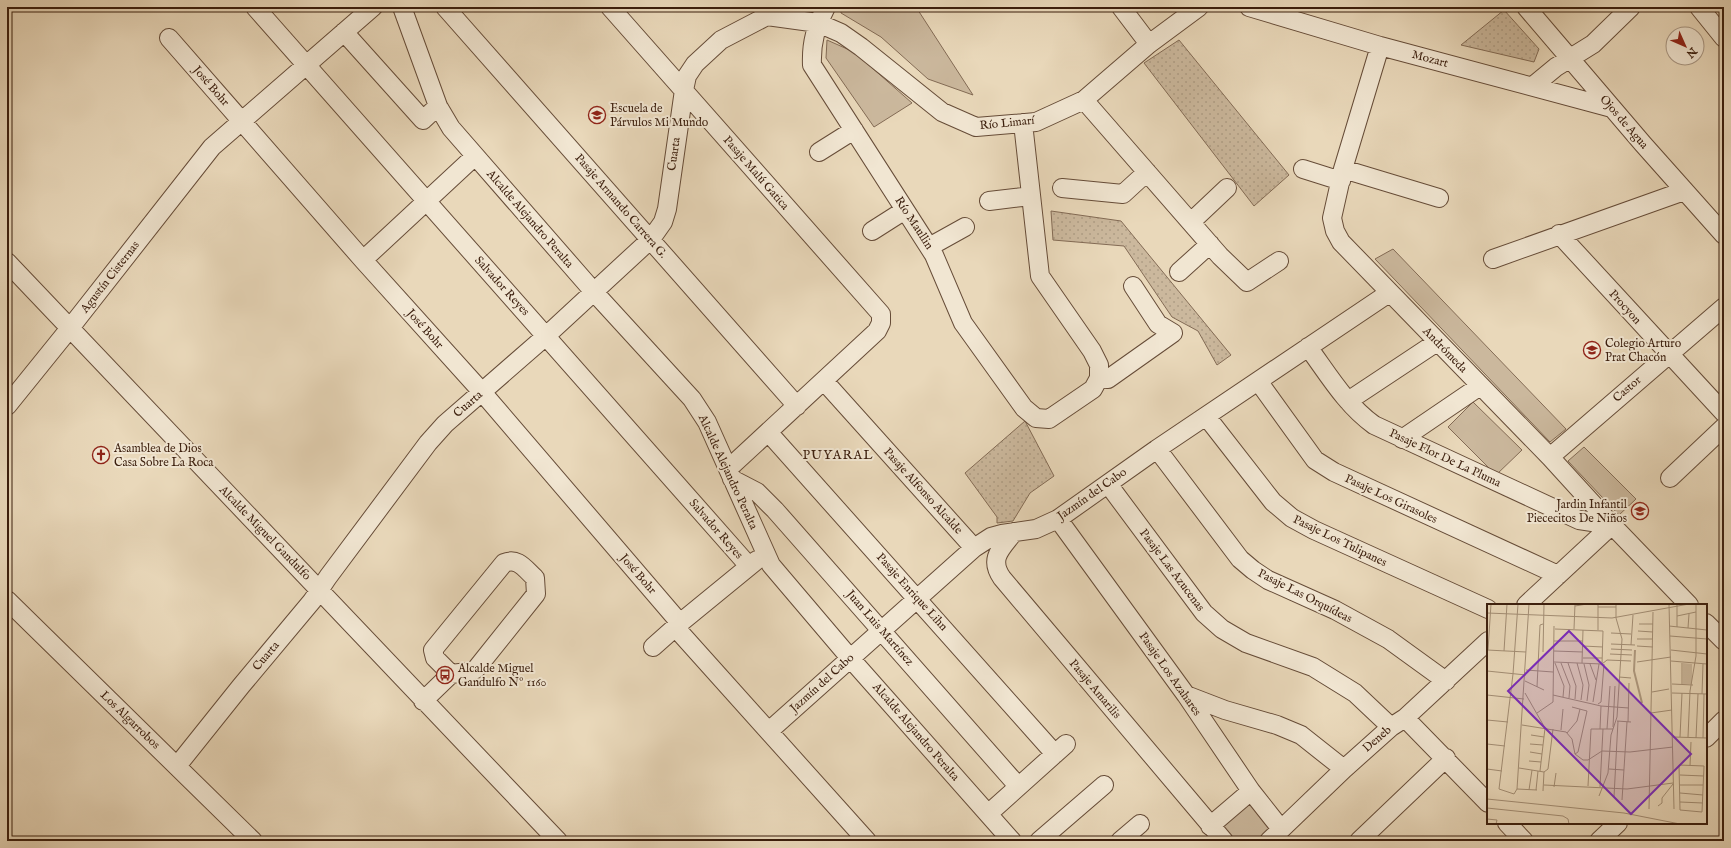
<svg xmlns="http://www.w3.org/2000/svg" width="1731" height="848" font-family="'IM FELL English',serif">
<style>
.green{fill:#cbb89d;stroke:#836b55}
.park{fill:url(#park-dots);stroke:#836b55}
.lines{fill:none;stroke-linecap:round;stroke-linejoin:round}
.minor-casing{stroke:#664c38;stroke-width:20}
.minor{stroke:#f1e6d2;stroke-width:18}
.labels{text-anchor:middle;dominant-baseline:central;stroke-width:4;stroke-linejoin:round;paint-order:stroke}
.street-label{font-size:12px;fill:#3b1e0d;stroke:#f1e6d2}
.poi-label{font-size:12px;fill:#3b1e0d;stroke:#f1e6d2;text-anchor:start}
.neighbourhood-label{font-size:13px;letter-spacing:1px;fill:#3b1e0d;stroke:#f1e6d2}
.inset-river{fill:none;stroke:#ae997f;stroke-width:2}
.inset-road{fill:none;stroke:#a38e75;stroke-width:1}
.view{fill:#7b2cbf;fill-opacity:0.15;stroke:#7b2cbf;stroke-width:2}
.inset-edge{fill:none;stroke:#3b1e0d;stroke-width:2}
</style>
<defs>
<pattern id="park-dots" width="8" height="8" patternUnits="userSpaceOnUse"><rect width="8" height="8" fill="#cbb89d"/><path d="M2 2h.1M6 6h.1" fill="none" stroke="#af9e86" stroke-width="1.8" stroke-linecap="round"/></pattern>
</defs>
<rect width="100%" height="100%" fill="#e9d8ba"/>
<filter id="stains"><feTurbulence type="fractalNoise" baseFrequency=".005" numOctaves="4"/><feColorMatrix values="0 0 0 0 .2 0 0 0 0 .09 0 0 0 0 .02 0 0 0 .5 -.17"/></filter>
<radialGradient id="worn" r=".72"><stop offset=".6" stop-color="#630" stop-opacity="0"/><stop offset="1" stop-color="#630" stop-opacity=".3"/></radialGradient>
<path class="green" d="M841,7H916L973,95L928,79L881,37L841,13Z
M827,40L854,52L912,103L874,127L826,58Z
M1393,249L1566,429L1550,442L1375,259Z
M1473,402L1522,450L1496,475L1448,427Z
M1584,447L1636,499L1619,515L1568,461Z
M1248,800L1270,830L1258,841H1232L1219,828Z"/>
<path class="park" d="M1504,10L1539,49L1534,62L1461,45Z
M1179,40L1289,175L1254,206L1144,63Z
M1051,211L1121,221L1231,355L1217,365L1198,331L1172,317L1124,246L1053,240Z
M1025,421L1054,476L1030,493L1013,521L997,523V517L965,473Z"/>
<g class="lines">
<g class="minor-casing">
<path id="minor" d="M255,7L748,565
M402,7L438,106L451,128L594,292L692,399L707,422L771,565L850,658L1012,841
M445,7L797,406
M610,7L881,314V323L877,331L728,469
M826,7C816,27 811,42 812,65L934,255L963,323L1024,408L1036,418L1049,419L1093,389L1099,378V365L1092,351L1040,276L1023,123
M1121,7L1149,44
M1249,7L1380,46L1612,108
M1526,7L1643,144L1724,235
M1699,7L1724,38
M344,32L423,120L438,106
M169,38L363,260L482,392L680,623
M1380,46L1343,169L1332,218L1335,231L1341,242L1550,457L1612,525L1689,605
M1533,86L1556,67L1593,44L1631,7
M1084,100L1220,256L1247,282L1279,261
M819,152L854,130
M1303,169L1341,181
M1343,169L1439,198
M1062,188L1123,194L1147,172
M989,201L1031,196
M1191,222L1227,188
M872,231L905,210
M1559,234L1724,413
M929,247L965,227
M1493,259L1684,191
M363,260L475,156
M7,262L558,841
M1179,272L1210,244
M1308,347C1328,374 1346,405 1374,425L1579,520L1612,525
M1099,378L1108,379L1173,333L1158,324L1133,286
M824,381L974,548
M1258,381L1315,460L1334,472L1558,575
M1348,401L1437,342
M7,406L70,328L212,147L373,7
M1206,416L1273,502L1292,518L1314,530L1488,609
M768,432L1055,754
M1402,439L1480,386
M1157,449L1240,559L1253,570L1268,580L1335,610L1388,639L1446,681
M1550,457L1724,307
M1670,478L1724,427
M732,479L757,492L775,510L1018,786
M1108,484L1204,613L1222,629L1246,643L1313,667L1355,693L1391,727
M1058,519L1186,695L1251,791L1281,829
M1014,532C1002,548 988,558 1002,578L1224,841
M7,600L253,841
M1526,605L1612,525
M1706,623L1724,641
M675,627L867,841
M653,647L680,623L757,560
M1186,695L1225,710L1277,725L1301,735L1344,769
M423,701L451,674L468,672L476,669L536,594L535,578C525,569 518,557 504,563L433,650L435,658L451,674
M1405,718L1488,803
M769,731L974,548L991,537L1002,534L1036,529L1058,519L1157,449L1389,293
M1706,738L1724,720
M177,766L241,686L312,601L328,577L428,443L445,424L546,336L651,239L663,222L667,209L684,90L687,76L695,64L721,40L767,16L818,23L841,33L861,47L942,112L976,127L1036,122L1084,100L1149,44L1199,7
M988,814L1066,744
M1507,823L1524,841
M1210,826L1251,791
M1039,841L1104,785
M1120,841L1140,824
M1269,841L1344,769L1391,727L1405,718L1488,641
M1359,841L1446,758
M1599,841L1618,823"/>
</g>
<use href="#minor" class="minor"/>
</g>
<defs>
<g id="school-ring" transform="scale(0.9)"><circle r="9.5" fill="#f1e6d2" stroke="#8f2418" stroke-width="1.5"/><path d="M0-5L7-2L0 1L-7-2ZM-4 1L0 2.5L4 1V4Q0 6-4 4Z" fill="#8f2418"/></g>
<g id="church-ring" transform="scale(0.9)"><circle r="9.5" fill="#f1e6d2" stroke="#8f2418" stroke-width="1.5"/><path d="M-1.2-6h2.4v3.5h3.3v2.4h-3.3V6h-2.4V-.1h-3.3v-2.4h3.3Z" fill="#8f2418"/></g>
<g id="bus-ring" transform="scale(0.9)"><circle r="9.5" fill="#f1e6d2" stroke="#8f2418" stroke-width="1.5"/><path d="M-5-6H5V4H4V6H2V4H-2V6H-4V4H-5ZM-3.5-4V0h7V-4ZM-3.5 1.2v1.5H-2V1.2ZM2 1.2v1.5H3.5V1.2Z" fill="#8f2418"/></g>
</defs>
<g fill-rule="evenodd">
<use href="#school-ring" x="597" y="115"/>
<use href="#school-ring" x="1592" y="350"/>
<use href="#church-ring" x="101" y="455"/>
<use href="#school-ring" x="1640" y="511"/>
<use href="#bus-ring" x="445" y="675"/>
</g>
<g class="labels">
<g class="street-label">
<text transform="translate(1430 59) rotate(15)">Mozart</text>
<text transform="translate(211 86) rotate(49)">José Bohr</text>
<text transform="translate(1624 122) rotate(49)">Ojos de Agua</text>
<text transform="translate(1007 123) rotate(-6)">Río Limarí</text>
<text transform="translate(674 154) rotate(-82)">Cuarta</text>
<text transform="translate(756 173) rotate(49)">Pasaje Malú Gatica</text>
<text transform="translate(621 206) rotate(49)">Pasaje Armando Carrera G.</text>
<text transform="translate(530 219) rotate(49)">Alcalde Alejandro Peralta</text>
<text transform="translate(914 223) rotate(57)">Río Maullin</text>
<text transform="translate(110 277) rotate(-52)">Agustín Cisternas</text>
<text transform="translate(502 286) rotate(48)">Salvador Reyes</text>
<text transform="translate(1625 307) rotate(48)">Procyon</text>
<text transform="translate(425 329) rotate(48)">José Bohr</text>
<text transform="translate(1445 350) rotate(46)">Andrómeda</text>
<text transform="translate(1627 389) rotate(-41)">Castor</text>
<text transform="translate(468 404) rotate(-41)">Cuarta</text>
<text transform="translate(1445 458) rotate(25)">Pasaje Flor De La Pluma</text>
<text transform="translate(728 472) rotate(65)">Alcalde Alejandro Peralta</text>
<text transform="translate(923 491) rotate(48)">Pasaje Alfonso Alcalde</text>
<text transform="translate(1092 494) rotate(-35)">Jazmín del Cabo</text>
<text transform="translate(1391 499) rotate(25)">Pasaje Los Girasoles</text>
<text transform="translate(716 529) rotate(49)">Salvador Reyes</text>
<text transform="translate(265 533) rotate(46)">Alcalde Miguel Gandulfo</text>
<text transform="translate(1340 541) rotate(26)">Pasaje Los Tulipanes</text>
<text transform="translate(1172 570) rotate(53)">Pasaje Las Azucenas</text>
<text transform="translate(638 574) rotate(49)">José Bohr</text>
<text transform="translate(912 592) rotate(48)">Pasaje Enrique Lihn</text>
<text transform="translate(1305 596) rotate(27)">Pasaje Las Orquídeas</text>
<text transform="translate(880 628) rotate(49)">Juan Luis Martínez</text>
<text transform="translate(266 656) rotate(-50)">Cuarta</text>
<text transform="translate(1170 674) rotate(55)">Pasaje Los Azahares</text>
<text transform="translate(822 683) rotate(-42)">Jazmín del Cabo</text>
<text transform="translate(1095 689) rotate(50)">Pasaje Amarilis</text>
<text transform="translate(130 720) rotate(44)">Los Algarrobos</text>
<text transform="translate(916 732) rotate(49)">Alcalde Alejandro Peralta</text>
<text transform="translate(1377 739) rotate(-41)">Deneb</text>
</g>
<g class="poi-label">
<text x="610" y="108">Escuela de<tspan x="610" dy="14">Párvulos Mi Mundo</tspan></text>
<text x="1605" y="343">Colegio Arturo<tspan x="1605" dy="14">Prat Chacón</tspan></text>
<text x="114" y="448">Asamblea de Dios<tspan x="114" dy="14">Casa Sobre La Roca</tspan></text>
<text x="1627" y="504" text-anchor="end">Jardin Infantil<tspan x="1627" dy="14">Piececitos De Niños</tspan></text>
<text x="458" y="668">Alcalde Miguel<tspan x="458" dy="14">Gandulfo Nº 1160</tspan></text>
</g>
<g class="neighbourhood-label">
<text x="838" y="455">PUYARAL</text>
</g>
</g>
<g transform="translate(1487 604)">
<rect width="220" height="220" fill="#e9d8ba"/>
<path d="M196,59L205,60V80H196Z" fill="#cbb89d"/>
<path class="inset-river" d="M148,46L147,67L155,99"/>
<path class="inset-road" d="M31,0L26,70L12,185L27,190L30,185L42,0M182,0L187,205M190,0V23M220,0V14M88,2L100,0M111,3H129M0,9L125,14L202,0M190,12L209,8M129,14V0M152,20H166M182,22L220,26M201,24L202,10M68,25L116,27L115,60M87,25L88,0M111,26V0M151,27L166,28M124,29L144,30M183,32L220,35M150,35H166M67,37H96M124,40L148,41M144,41L146,11M96,42L116,43M150,42L166,43M124,45L145,46M0,46L39,48M1,46L4,0M184,46L220,50M17,47L20,0M67,47L96,48M56,48L57,0M123,50L145,51M96,54H115M184,57L220,60M67,58L115,60L120,56L144,57M150,58L184,53M68,59L77,82L76,93M74,59L83,82L82,94M81,59L89,82L88,95M90,59L96,81L94,96M95,59L96,26M97,60L102,81L100,97M103,60L109,76M39,66L66,68M0,67L39,71M132,73L144,74M38,77L57,86M185,80L206,81M195,80V59M50,83L53,21L56,20M165,88L182,85M38,89L58,124L53,167M185,89L220,90M215,90L216,60M0,91L37,95M66,91L114,102L142,104M106,98L112,60M111,100L114,98L117,60M85,103L100,107L91,148L88,150M50,109L66,98L67,22M164,109L185,106M0,116L21,118M130,117L144,118M141,118L142,79M35,121L79,128L85,135L88,150L96,156H101L115,147L143,148L186,143M126,123L128,82M113,125L114,102M120,125L123,82M74,126L76,105M80,129L90,117L93,105M44,131L57,133M186,133L220,134M193,133L195,89M201,133L203,87L209,52V0M209,134L211,90M216,134L217,90M0,140L18,142M43,140L56,141M43,148L55,150M42,157L54,158M192,161L217,162L215,208L193,206ZM203,162L204,138M32,164L57,168M0,165L15,167M122,165L137,166M57,168L61,165L66,125M193,171L217,172M57,181L140,185L186,179M193,181H216M101,182L104,125H126M67,183L69,169M113,183L116,125M30,185L50,186M42,186L45,166M49,186L51,167M56,187L57,168M193,189L216,191M112,192L121,169L124,131L130,113L135,35L129,14M127,193L131,117M0,195L137,209L193,220M135,196L140,118M193,198L216,199M171,202L175,199V194L186,180M0,204L76,212L81,215L82,220M162,205L166,8M0,215L10,216L9,220"/>
<path class="view" d="M82,27L204,150L144,210L21,87Z"/>
<rect width="220" height="220" class="inset-edge"/>
</g>
<rect width="1731" height="848" fill="none" stroke="#e9d8ba" stroke-width="24"/>
<rect x="8" y="8" width="1715" height="832" fill="none" stroke="#3b1e0d" stroke-width="2"/>
<rect x="12" y="12" width="1707" height="824" fill="none" stroke="#3b1e0d"/>
<g transform="translate(1685 46) rotate(135)"><circle r="19" fill="#f1e6d2" stroke="#a89683"/>
<path d="M0-3L7 15L0 10L-7 15Z" fill="#8f2418"/>
<text y="-6" font-size="11" font-weight="bold" text-anchor="middle" fill="#3b1e0d">N</text>
</g>
<rect width="100%" height="100%" filter="url(#stains)"/>
<rect width="100%" height="100%" fill="url(#worn)"/>
</svg>
